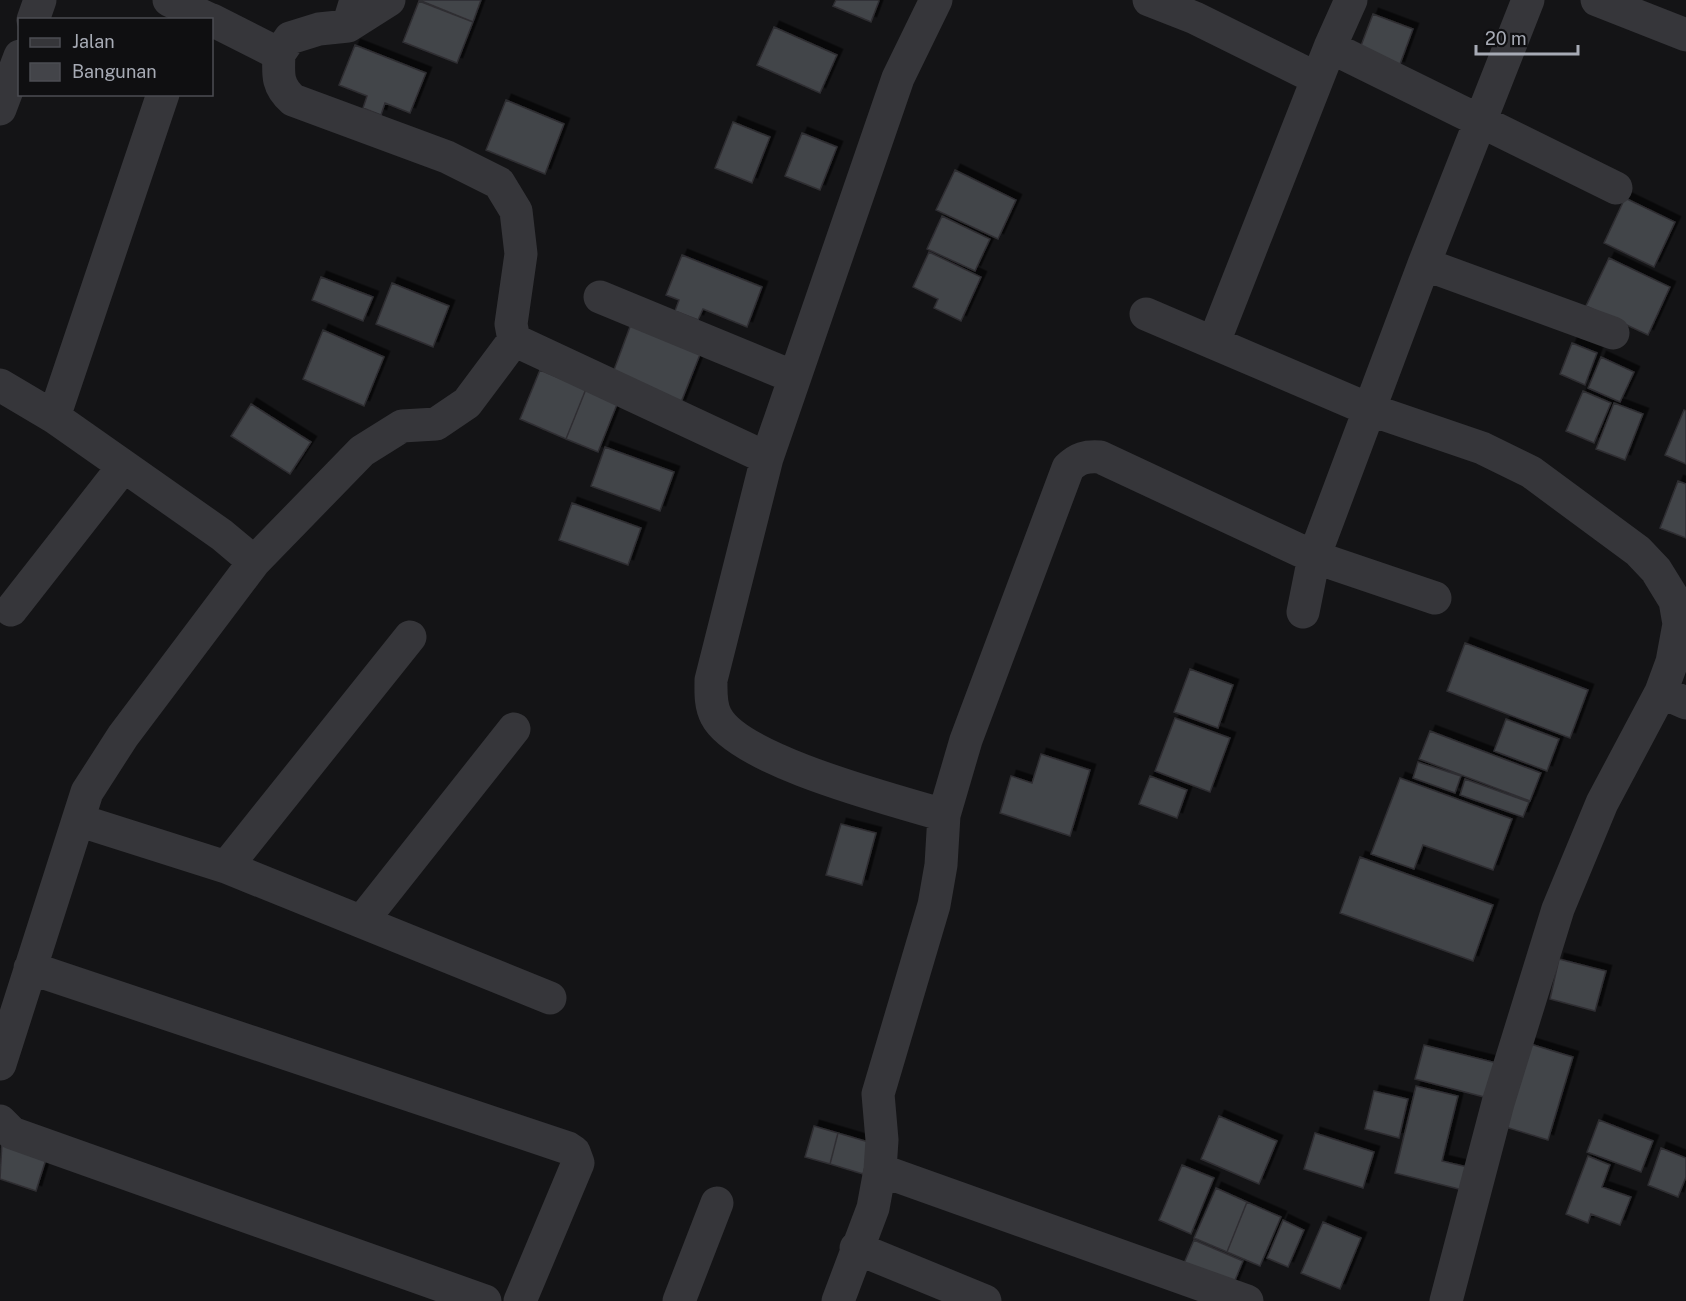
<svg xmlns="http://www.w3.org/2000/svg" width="1686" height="1301" font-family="'Public Sans',sans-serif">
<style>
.building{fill:#434449;stroke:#2f2e32;stroke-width:1.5;filter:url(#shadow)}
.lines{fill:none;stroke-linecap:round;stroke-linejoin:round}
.minor{stroke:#36363a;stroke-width:33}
</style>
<defs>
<filter id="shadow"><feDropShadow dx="5.5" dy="-5.5" stdDeviation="0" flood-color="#0009"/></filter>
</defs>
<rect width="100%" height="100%" fill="#141416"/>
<path class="building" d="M419,0H481L473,22Z
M836,0H878L879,1L871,22L833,6Z
M419,1L473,22L457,63L403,42Z
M1373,14L1413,29L1399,67L1359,51Z
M774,27L837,55L820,93L757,65Z
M355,45L426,73L410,113L385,103L381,115L363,108L367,96L339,85Z
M506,100L564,124L545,174L486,150Z
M733,122L770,137L752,183L715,168Z
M802,133L837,147L820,190L785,176Z
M955,170L1016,200L998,239L936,210Z
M1625,198L1675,222L1654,267L1604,243Z
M942,216L990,239L975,271L927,249Z
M929,252L981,277L961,321L934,308L938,299L913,287Z
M682,255L762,287L747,327L703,309L698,320L675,311L679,300L666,295Z
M1609,258L1670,287L1648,335L1586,306Z
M321,277L373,297L363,321L312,300Z
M392,283L449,306L433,347L376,324Z
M631,324L701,352L680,405L611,378Z
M323,330L384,357L364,406L303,379Z
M1572,343L1597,353L1585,385L1560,374Z
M1601,357L1634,372L1620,402L1588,388Z
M540,370L586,389L566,439L520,419Z
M586,389L618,402L598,452L566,439Z
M1583,391L1611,403L1594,443L1566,431Z
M1614,403L1643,414L1625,460L1596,449Z
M251,404L311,442L290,474L231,436Z
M1684,410L1686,411V464L1665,455Z
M605,447L674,472L660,511L591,486Z
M1678,481L1686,484V538L1660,528Z
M572,503L641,528L628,565L559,540Z
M1465,643L1588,690L1570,738L1447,691Z
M1190,669L1233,685L1218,728L1174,712Z
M1175,718L1230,738L1210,792L1155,771Z
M1506,719L1559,739L1547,771L1494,751Z
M1430,731L1541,773L1530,801L1419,759Z
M1041,754L1090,770L1070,836L1000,813L1011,776L1032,783Z
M1418,762L1461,776L1455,793L1413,778Z
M1150,776L1187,790L1177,818L1139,804Z
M1400,778L1512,819L1493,870L1423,845L1414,869L1371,854Z
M1465,779L1529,802L1523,817L1460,795Z
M841,824L876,833L862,885L826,875Z
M1360,857L1493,905L1473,961L1340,913Z
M1559,959L1606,971L1595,1011L1550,999Z
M1524,1042L1573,1057L1548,1140L1499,1125Z
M1424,1045L1497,1063L1488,1098L1415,1079Z
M1416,1086L1458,1096L1442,1161L1472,1168L1467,1191L1395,1173Z
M1374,1091L1408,1099L1399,1138L1365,1129Z
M1219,1116L1277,1141L1259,1184L1201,1159Z
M1599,1120L1653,1141L1641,1172L1587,1152Z
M814,1126L838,1133L830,1164L805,1157Z
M838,1133L872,1143L863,1174L830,1164Z
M1315,1133L1374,1152L1363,1188L1304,1169Z
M2,1142L47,1156L36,1191L0,1179Z
M1661,1148L1686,1158V1177L1678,1197L1648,1185Z
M1588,1156L1610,1165L1602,1187L1631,1197L1620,1225L1591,1214L1588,1223L1566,1214Z
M1182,1165L1214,1178L1191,1234L1159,1220Z
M1216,1188L1247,1202L1227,1252L1194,1238Z
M1247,1202L1281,1217L1260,1266L1227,1252Z
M1283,1220L1304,1230L1288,1267L1267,1258Z
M1323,1222L1361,1238L1340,1289L1301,1273Z
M1194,1240L1243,1261L1231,1290L1182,1268Z"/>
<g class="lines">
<path class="minor" d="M169,0L211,20
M936,0L898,78L767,458L711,680C711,691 710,705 716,716C739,761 894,800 944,815
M1149,0L1195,18L1316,78
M1597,0L1686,35
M33,20L40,0
M212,20L279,54L290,38L319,29L348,26L356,0
M348,26L389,0
M1330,47L1351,0
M279,54C278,75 277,86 293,100L447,157L499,183L516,211L521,254L511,324L514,340L767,458
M0,109L20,56
M1424,264L1613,333
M600,297L794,377
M1146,314L1368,409L1482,448L1531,472L1638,551L1656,570L1675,601L1679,624L1672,662L1661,692L1602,803L1558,909L1498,1103L1446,1301
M1214,342L1330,47L1616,188
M0,385L54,417L222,535L254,562L123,736L87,792L0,1064
M54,417L163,94
M254,562L362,451L402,426L436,424L467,403L514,340
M11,610L123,467
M1303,612L1314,557L1435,598
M1661,692L1686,703
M78,820L226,867L550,998
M226,867L410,637
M362,921L514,729
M30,968L568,1148L574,1152L578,1163L520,1301
M0,1121L12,1133L485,1301
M880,1170L1247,1301
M856,1248L985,1301
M679,1301L717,1203
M838,1301L873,1208L880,1170L882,1140L878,1094L934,905L941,865L944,815L966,740L1068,468C1078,458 1086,456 1100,457L1314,557L1424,264L1528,0"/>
</g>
<rect x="18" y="18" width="195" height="78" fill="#0f0f11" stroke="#4c4d53" stroke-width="1.5"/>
<rect x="30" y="38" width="30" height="9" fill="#36363a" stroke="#4c4d53" stroke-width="1.5"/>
<text x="72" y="48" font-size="18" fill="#a7abb5">Jalan</text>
<rect x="30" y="63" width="30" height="18" fill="#434449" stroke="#4c4d53" stroke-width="1.5"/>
<text x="72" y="78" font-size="18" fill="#a7abb5">Bangunan</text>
<path d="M1476 45v9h102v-9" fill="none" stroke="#a7abb5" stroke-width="3"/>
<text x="1485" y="45" font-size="18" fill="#a7abb5" stroke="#0f0f11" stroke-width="4.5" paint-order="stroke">20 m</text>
</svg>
